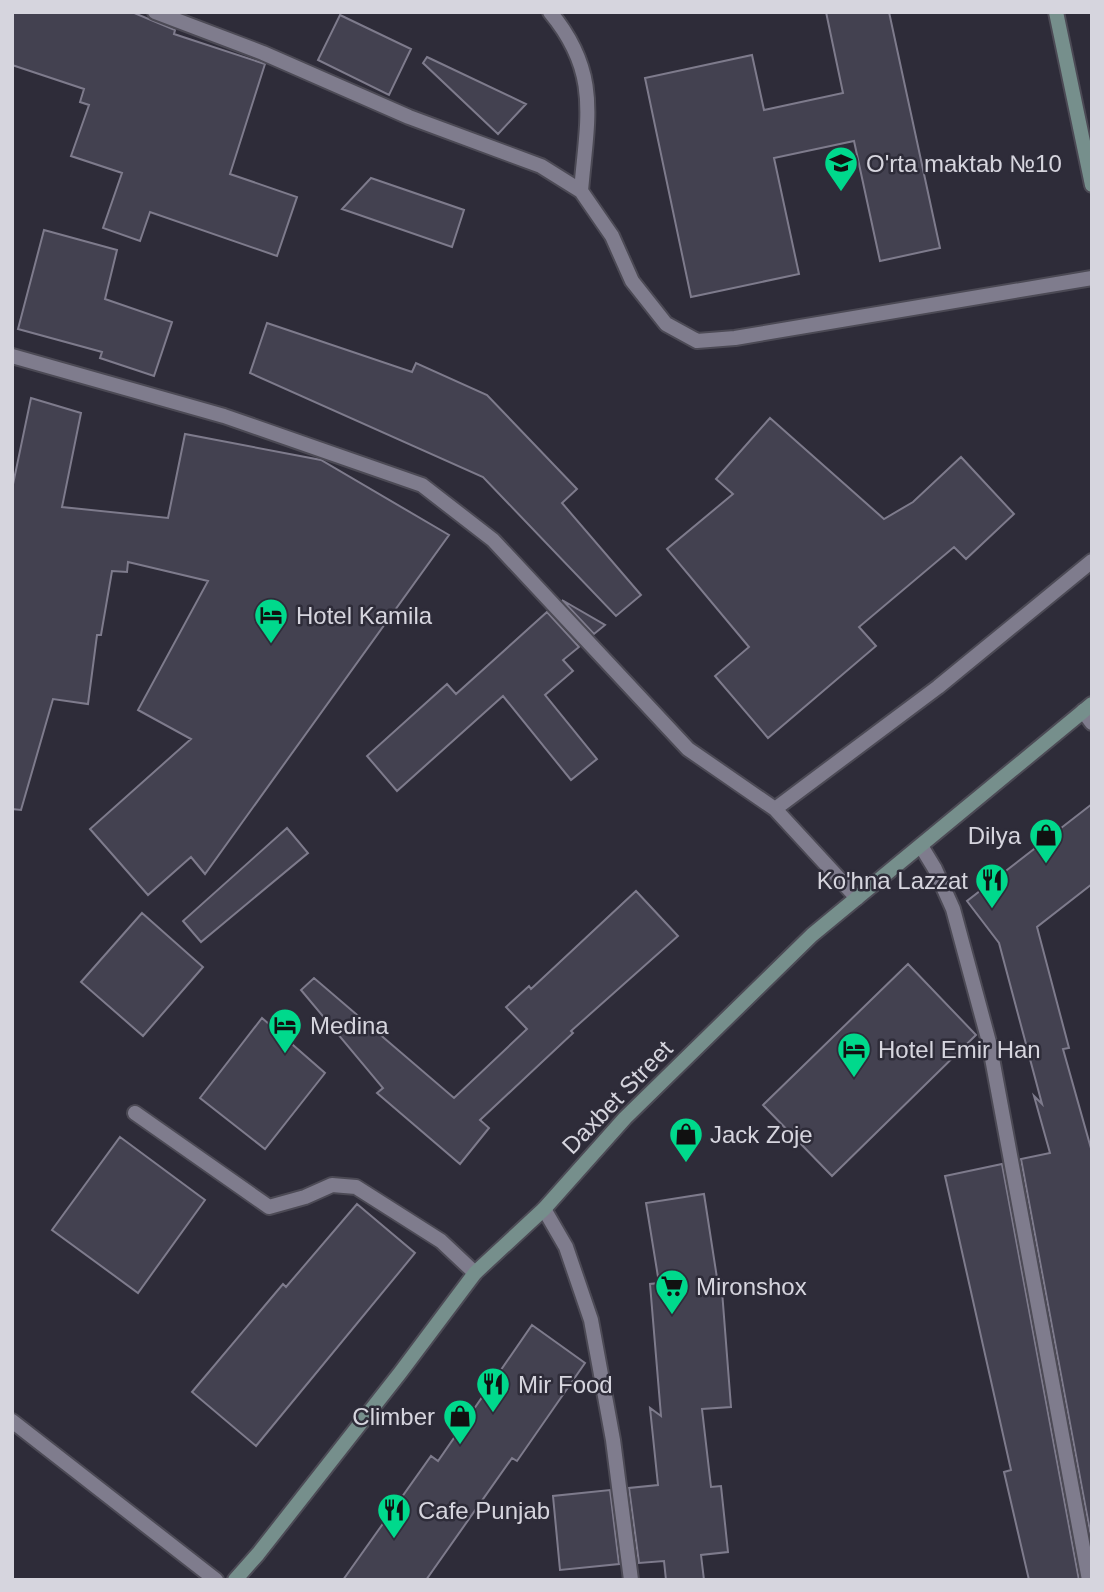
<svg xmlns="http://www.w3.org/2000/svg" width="1104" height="1592" font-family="Helvetica,sans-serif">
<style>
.building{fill:#434150;stroke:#7e7b8c;stroke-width:2}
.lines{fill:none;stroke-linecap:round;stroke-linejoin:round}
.lane-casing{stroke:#4c4a55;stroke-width:18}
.street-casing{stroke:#4c4a55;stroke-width:18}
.secondary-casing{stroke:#4c4a55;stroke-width:18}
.lane{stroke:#7f7c8d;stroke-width:14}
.street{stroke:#7f7c8d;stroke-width:14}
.secondary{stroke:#768f8c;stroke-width:14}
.labels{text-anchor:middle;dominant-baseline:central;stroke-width:5;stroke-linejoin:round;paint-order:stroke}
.poi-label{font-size:24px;fill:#d6d5de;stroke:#2e2c39;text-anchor:start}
.street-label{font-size:24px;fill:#d6d5de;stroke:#2e2c39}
</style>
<rect width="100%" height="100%" fill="#2e2c39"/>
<path class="building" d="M12,12H132L175,30L174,34L265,64L230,174L297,197L277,256L150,212L140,241L103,228L122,173L71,156L89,105L80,102L84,89L12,65Z
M826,12H889L940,248L880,261L854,141L774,158L799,274L691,297L645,78L752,55L764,110L843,93Z
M340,15L411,49L389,95L318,60Z
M427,57L526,104L498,134L423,63Z
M371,178L464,210L452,247L342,209Z
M44,230L117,250L105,299L172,322L154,376L100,358L102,352L18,329Z
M267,323L412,372L416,363L487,395L577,489L562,503L641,595L616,616L483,477L250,373Z
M31,398L81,413L62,507L168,518L185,434L321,460L449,535L205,874L191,857L148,895L90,829L191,739L138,710L208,581L128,562L127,572L112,571L101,635H97L88,704L53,699L21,810L12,809V489Z
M770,418L884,519L913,502L961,457L1014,514L966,559L954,547L859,627L876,646L768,738L715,676L749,647L667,549L733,494L716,479Z
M562,600L605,625L594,634Z
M547,612L579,647L563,660L573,671L545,695L597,759L571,780L503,696L397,791L367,756L447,684L456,694Z
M1092,804V884L1037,927L1069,1048L1063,1049L1092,1152V1542L1021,1159L1050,1153L1034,1096L1042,1104L999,943L967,901Z
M287,828L308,853L201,942L183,921Z
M636,891L678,936L571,1031L573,1033L480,1120L489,1128L460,1164L377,1093L383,1088L301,990L314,978L454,1098L527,1029L506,1007L529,986L531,989Z
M142,913L203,967L143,1036L81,982Z
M908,964L976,1035L832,1176L763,1105Z
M262,1018L325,1073L265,1149L200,1098Z
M120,1137L205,1200L138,1293L52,1230Z
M1002,1164L1079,1580H1029L1004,1472L1011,1470L945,1176Z
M704,1194L717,1278H721L731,1407L702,1409L711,1487L721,1486L728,1552L701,1555L704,1580H666L664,1561L639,1563L629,1488L658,1485L650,1408L661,1416L650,1284L659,1283L646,1203Z
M357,1204L415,1253L256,1446L192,1392L283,1284L286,1287Z
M532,1325L585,1363L517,1461L512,1458L426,1580H343L431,1456L438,1461Z
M610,1490L619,1564L560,1570L553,1496Z"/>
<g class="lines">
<g class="lane-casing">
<path id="lane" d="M12,356L224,416L422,485L493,540L688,749L775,809L857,898
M775,809L938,687L1092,561
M135,1113L269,1207L305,1197L332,1185L356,1187L441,1241L475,1273
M12,1421L216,1580"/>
</g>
<g class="street-casing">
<path id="street" d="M155,12L263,53L409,117L541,166L581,191L612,236L632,281L666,324L697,341L735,338L1092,278
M550,12C601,73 587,119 581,191
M1083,711L1092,723
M921,846L935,869L953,909L989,1042L1089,1580
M544,1209L566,1247L591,1320L613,1440L631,1580"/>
</g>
<g class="secondary-casing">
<path id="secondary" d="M1056,12L1092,185
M235,1580L258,1554L400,1373L475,1273L544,1209L625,1118L812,935L1092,704"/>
</g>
<use href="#lane" class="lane"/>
<use href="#street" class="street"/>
<use href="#secondary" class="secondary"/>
</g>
<defs>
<g id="school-pin" transform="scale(1.75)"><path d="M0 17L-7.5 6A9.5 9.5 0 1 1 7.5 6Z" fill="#00d98c" stroke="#2e2c39"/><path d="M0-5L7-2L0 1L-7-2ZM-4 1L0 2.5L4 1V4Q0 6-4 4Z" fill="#111"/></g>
<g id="hotel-pin" transform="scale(1.75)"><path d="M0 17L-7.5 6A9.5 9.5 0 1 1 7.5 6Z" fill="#00d98c" stroke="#2e2c39"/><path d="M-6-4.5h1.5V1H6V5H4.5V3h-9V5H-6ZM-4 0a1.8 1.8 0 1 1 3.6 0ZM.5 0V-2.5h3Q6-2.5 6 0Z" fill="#111"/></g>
<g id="shop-pin" transform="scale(1.75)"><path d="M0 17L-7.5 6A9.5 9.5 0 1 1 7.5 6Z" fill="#00d98c" stroke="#2e2c39"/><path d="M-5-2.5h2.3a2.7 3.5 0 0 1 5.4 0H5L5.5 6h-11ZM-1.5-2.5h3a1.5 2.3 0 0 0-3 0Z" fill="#111"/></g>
<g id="restaurant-pin" transform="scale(1.75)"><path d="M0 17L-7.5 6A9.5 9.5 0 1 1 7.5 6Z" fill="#00d98c" stroke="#2e2c39"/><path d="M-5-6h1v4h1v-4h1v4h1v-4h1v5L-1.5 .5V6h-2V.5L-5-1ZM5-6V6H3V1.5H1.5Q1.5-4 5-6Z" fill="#111"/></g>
<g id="supermarket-pin" transform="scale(1.75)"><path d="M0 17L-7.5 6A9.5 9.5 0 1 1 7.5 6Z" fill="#00d98c" stroke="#2e2c39"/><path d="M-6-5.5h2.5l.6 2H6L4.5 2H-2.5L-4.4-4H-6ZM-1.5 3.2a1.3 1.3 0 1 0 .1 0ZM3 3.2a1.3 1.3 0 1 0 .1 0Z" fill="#111"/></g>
</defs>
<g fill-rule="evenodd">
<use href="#school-pin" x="841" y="163"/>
<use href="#hotel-pin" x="271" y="615"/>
<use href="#shop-pin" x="1046" y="835"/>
<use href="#restaurant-pin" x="992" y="880"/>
<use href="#hotel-pin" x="285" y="1025"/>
<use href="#hotel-pin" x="854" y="1049"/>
<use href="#shop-pin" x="686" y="1134"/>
<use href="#supermarket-pin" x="672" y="1286"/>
<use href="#restaurant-pin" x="493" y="1384"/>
<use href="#shop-pin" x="460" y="1416"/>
<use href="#restaurant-pin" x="394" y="1510"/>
</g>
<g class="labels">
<g class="poi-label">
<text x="866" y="163">O'rta maktab №10</text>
<text x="296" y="615">Hotel Kamila</text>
<text x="1021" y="835" text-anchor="end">Dilya</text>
<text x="968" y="880" text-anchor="end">Ko'hna Lazzat</text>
<text x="310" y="1025">Medina</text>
<text x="878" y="1049">Hotel Emir Han</text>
<text x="710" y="1134">Jack Zoje</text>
<text x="696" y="1286">Mironshox</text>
<text x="518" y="1384">Mir Food</text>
<text x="435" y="1416" text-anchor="end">Climber</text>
<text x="418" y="1510">Cafe Punjab</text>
</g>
<g class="street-label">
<text transform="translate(617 1097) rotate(-46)">Daxbet Street</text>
</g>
</g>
<rect width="1104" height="1592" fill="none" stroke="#d6d5de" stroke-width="28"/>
</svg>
